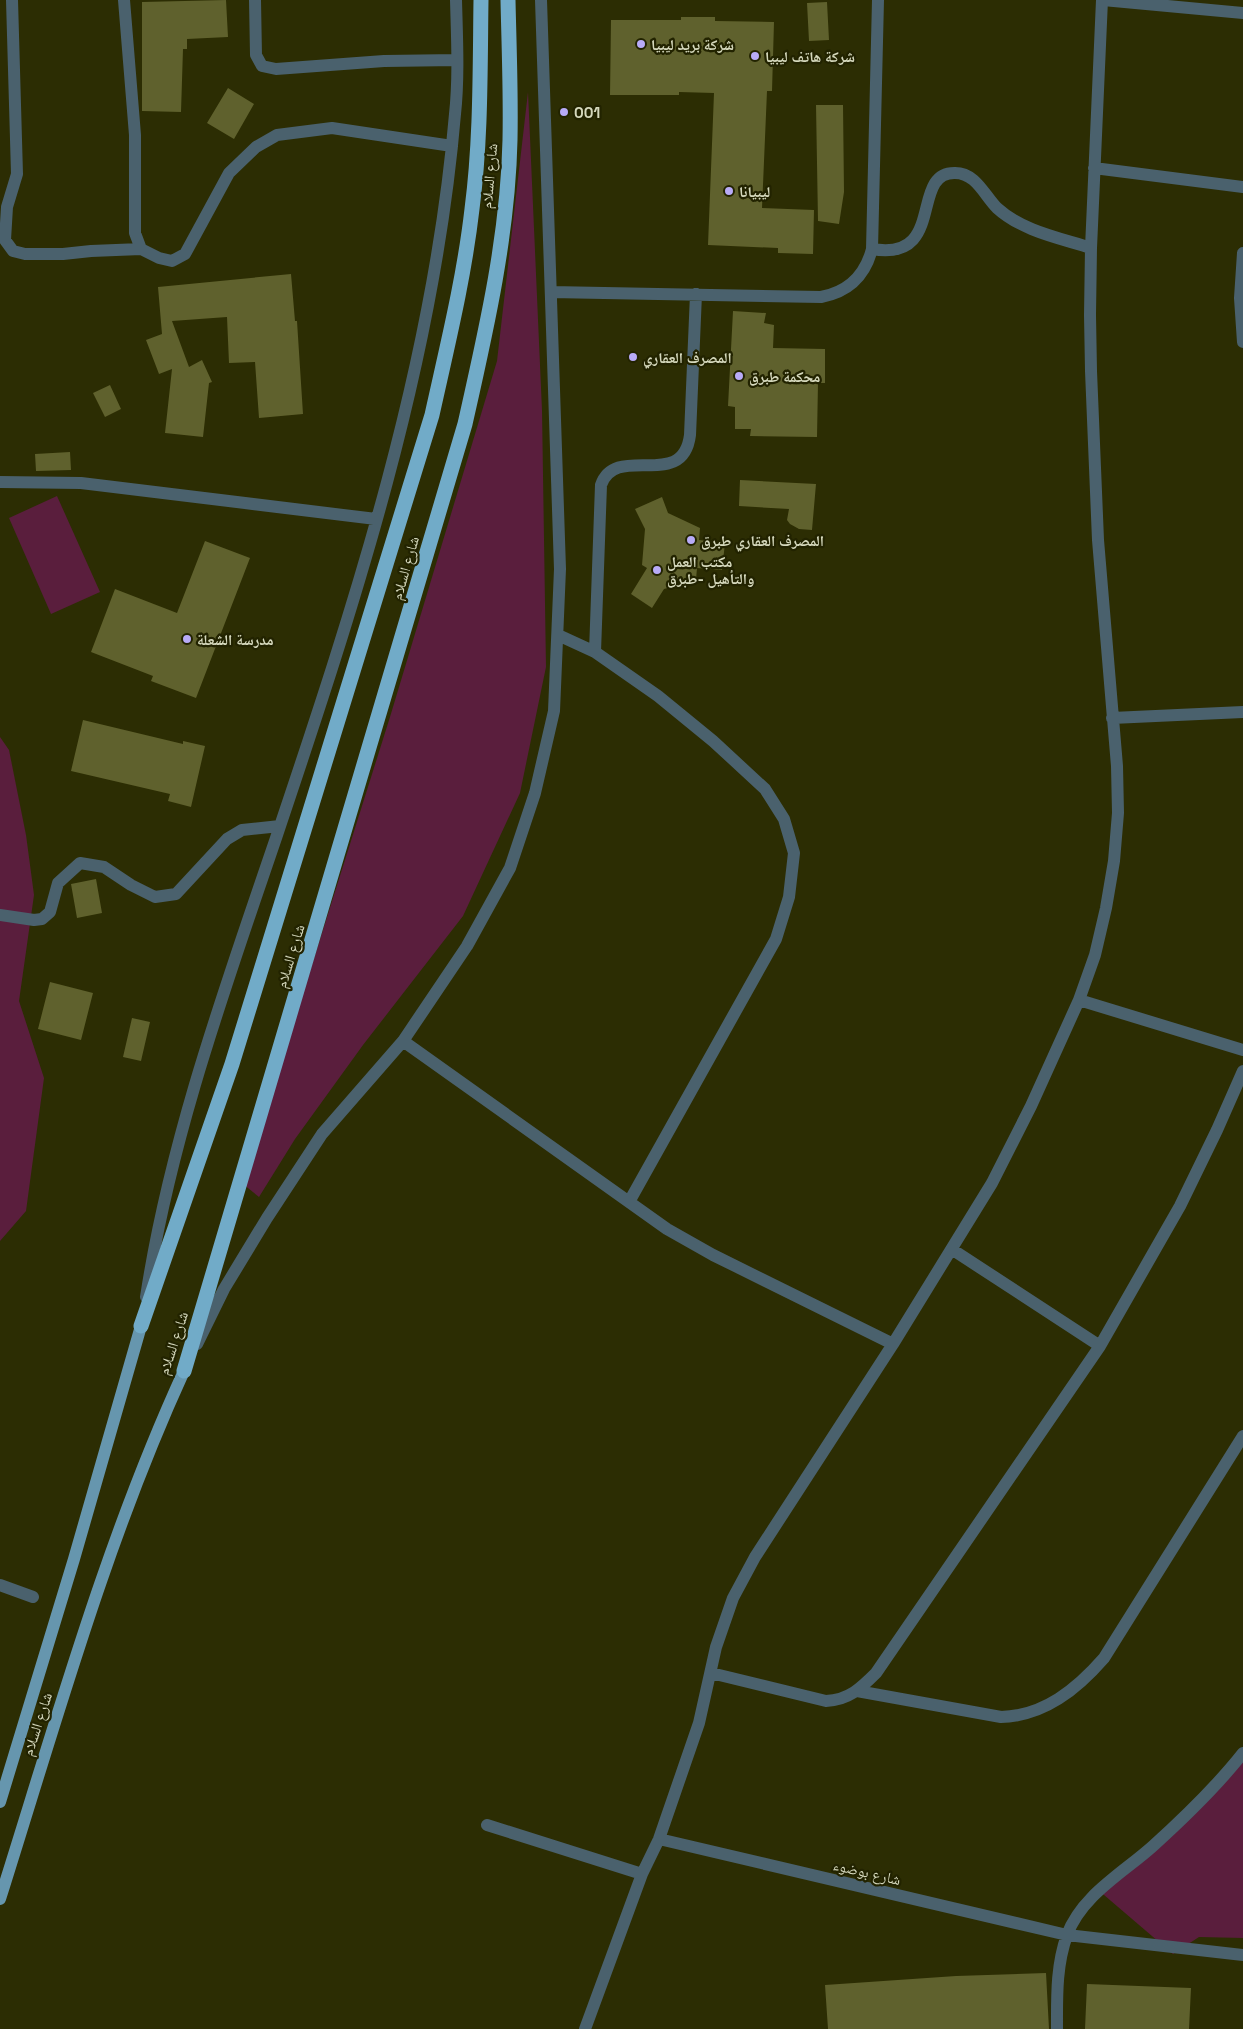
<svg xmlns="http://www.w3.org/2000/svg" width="1243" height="2029" font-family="'Space Grotesk','Noto Naskh Arabic',sans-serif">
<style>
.green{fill:#5a1e3d}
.building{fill:#5f612d}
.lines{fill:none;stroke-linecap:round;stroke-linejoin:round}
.minor{stroke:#4a616d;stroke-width:12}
.major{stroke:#6696ae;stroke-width:12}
.highway{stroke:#71abc8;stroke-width:15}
.poi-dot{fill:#b8abf7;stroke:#222300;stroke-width:2}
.labels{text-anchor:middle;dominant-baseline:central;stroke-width:4.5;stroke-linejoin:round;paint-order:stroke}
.poi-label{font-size:15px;font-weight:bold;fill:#d5d8bc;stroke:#222300;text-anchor:start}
.street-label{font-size:15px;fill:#d5d8bc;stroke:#222300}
</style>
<rect width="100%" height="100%" fill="#2c2d03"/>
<path class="green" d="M528,92L542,410L546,667L520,793L463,916L363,1045L295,1139L259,1197L243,1184L390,717L497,361Z
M57,496L100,592L51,614L9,518Z
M0,737L9,750L26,835L34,895L19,1001L44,1078L26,1211L0,1241Z
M1243,1749V1938L1199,1937L1173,1954L1097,1889L1197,1804Z"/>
<path class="building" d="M226,0L228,37L187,39V49H183L181,112L142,111V2Z
M827,2L829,40L809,41L807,3Z
M681,17H715V21L774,22L772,91H767L762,208L814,210L813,254L778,253V248L708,245L714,93L679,92V95H610L611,20H681Z
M228,88L254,104L234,139L207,123Z
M816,105H843L844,192L839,224L818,221Z
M291,274L295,321H297L303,414L259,418L255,362L229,363L227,317L172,321L189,367L202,360L212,382L209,383L203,437L165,433L172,369L159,374L146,340L162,334L158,287Z
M733,311L766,313L764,323L774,325L773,348L825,349V383H818L817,437L750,436L751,429H735V407L728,406Z
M110,385L121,409L105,417L93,393Z
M70,452L71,470L36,471L35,454Z
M740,480L816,484L812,530L799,529L790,524L787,520L789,509L739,506Z
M662,497L668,513L700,528L699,540L725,543L722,570L697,568L696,580L664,589L652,608L631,594L647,568L642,565L645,529L635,509Z
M205,541L250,558L196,698L151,681L153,676L91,652L115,589L177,613Z
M83,720L183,744V741L205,746L191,807L168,801L170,794L71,771Z
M96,879L102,913L77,918L71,884Z
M50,982L93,993L81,1040L38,1029Z
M132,1018L150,1022L141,1061L123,1057Z
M1046,1973L1049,2029H828L825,1985L956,1976Z
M1087,1984L1191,1988L1189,2029H1085Z"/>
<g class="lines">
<path class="minor" d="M12,0L17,174L7,207L5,240L13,251L25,254H63L91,251L141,249
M124,0L135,135V233L141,249L159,258L172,261L185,254L229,173L256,147L277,135L332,128L452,146
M255,0L256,55L262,66L276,69L384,61L457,60
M1103,0L1243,13
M1094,168L1243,187
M872,249C947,262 909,172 955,173C976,173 984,195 997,208C1022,231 1060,238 1091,248
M1243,253L1240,298L1243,342
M551,292L821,297C848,292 865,276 872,249L878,0
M0,482L81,483L376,519
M558,635L595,652L658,696L713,741L765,789L784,819L794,853L789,897L776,939L629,1202
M595,652L601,485C616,442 683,492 690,435L696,294
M1112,718L1243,712
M0,915L34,920L42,919L50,912L58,883L80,863L104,867L131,885L155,897L176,894L227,839L242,830L280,826
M1079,1000L1243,1050
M403,1041L667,1229L713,1255L893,1344
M953,1250L1100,1346
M146,1297C170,1140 225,988 276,838C355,603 434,363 455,114C459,77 457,38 456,0
M197,1344L224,1289L267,1218L322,1134L403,1041L467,946L510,868L535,793L554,711L560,569L541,0
M0,1585L33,1597
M711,1673L826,1701C849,1700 861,1688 876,1673L1100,1346L1180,1206L1217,1130L1243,1071
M857,1691L1001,1717C1044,1716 1077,1689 1104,1658L1243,1436
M487,1825L642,1874
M659,1839L1067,1935L1243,1955
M585,2029L642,1874L659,1839L699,1723L716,1647L733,1598L755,1557L893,1344L992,1183L1031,1106L1079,1000L1095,955L1106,908L1114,861L1118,813L1117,766L1098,540L1091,371L1090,315L1091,248L1102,0
M1057,2029C1057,1997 1056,1966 1067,1935C1082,1895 1123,1873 1153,1846C1185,1817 1217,1786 1243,1753"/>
<path class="major" d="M0,1802L74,1559L141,1326
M0,1899C56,1722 106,1541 184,1371"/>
<path class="highway" d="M141,1326L232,1064L432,415C447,347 464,279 472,209C481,140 480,70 481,0
M184,1371L465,424C486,331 508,236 510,140C511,93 509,47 508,0"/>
</g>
<g class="poi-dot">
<circle cx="641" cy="44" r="5"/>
<circle cx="755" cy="56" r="5"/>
<circle cx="564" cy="112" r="5"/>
<circle cx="729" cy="191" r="5"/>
<circle cx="633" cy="357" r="5"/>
<circle cx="739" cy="376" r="5"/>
<circle cx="691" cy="540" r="5"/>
<circle cx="657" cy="570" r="5"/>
<circle cx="187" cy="639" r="5"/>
</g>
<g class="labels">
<g class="poi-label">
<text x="651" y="44">شركة بريد ليبيا</text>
<text x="765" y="56">شركة هاتف ليبيا</text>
<text x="574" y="112">001</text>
<text x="739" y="191">ليبيانا</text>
<text x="643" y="357">المصرف العقاري</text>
<text x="749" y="376">محكمة طبرق</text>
<text x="701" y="540">المصرف العقاري طبرق</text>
<text x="667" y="561">مكتب العمل<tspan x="667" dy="17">والتأهيل -طبرق</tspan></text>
<text x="197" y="639">مدرسة الشعلة</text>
</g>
<g class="street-label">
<text transform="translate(489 176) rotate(-85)">شارع السلام</text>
<text transform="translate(405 568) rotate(-74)">شارع السلام</text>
<text transform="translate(290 956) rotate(-73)">شارع السلام</text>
<text transform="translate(173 1343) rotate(-72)">شارع السلام</text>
<text transform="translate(37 1724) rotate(-72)">شارع السلام</text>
<text transform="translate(867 1872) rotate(13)">شارع بوضوء</text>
</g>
</g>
</svg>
